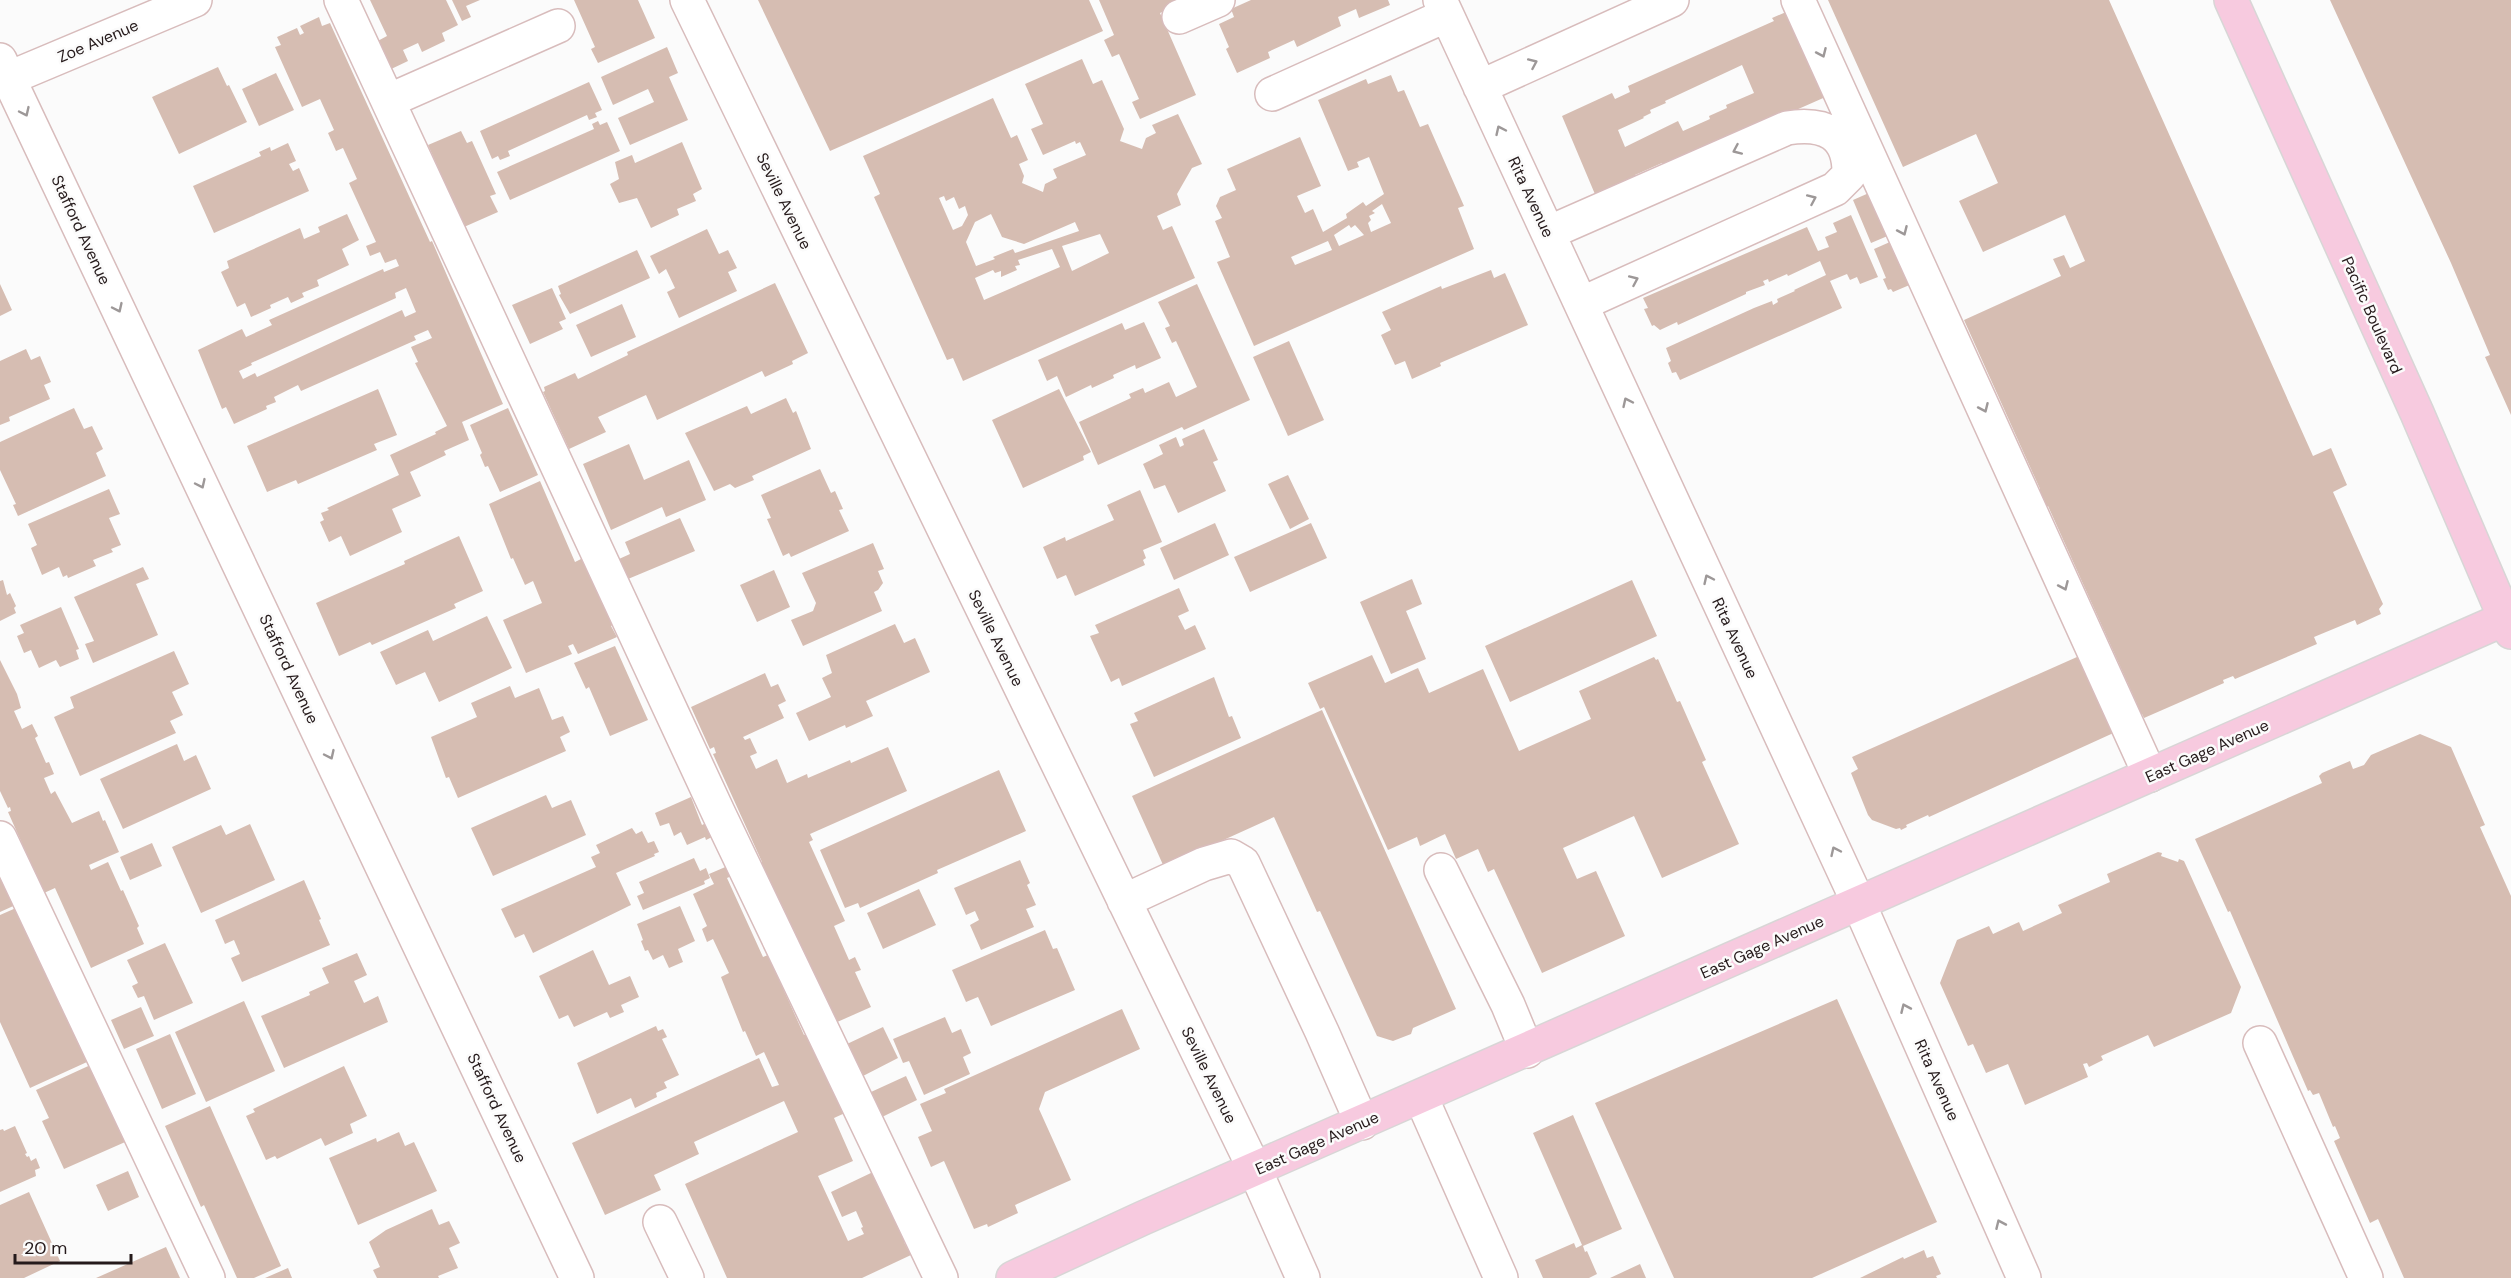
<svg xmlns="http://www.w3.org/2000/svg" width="2511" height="1278" font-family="'DM Sans',sans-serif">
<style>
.building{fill:#d6bdb2;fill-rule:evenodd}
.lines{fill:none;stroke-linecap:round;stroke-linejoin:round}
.minor-casing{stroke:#d8bcbc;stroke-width:36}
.major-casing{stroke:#d8d6d6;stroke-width:36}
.minor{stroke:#fff;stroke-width:33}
.major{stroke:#f7cadf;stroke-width:33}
.oneway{stroke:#9d9898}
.labels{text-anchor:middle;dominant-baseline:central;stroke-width:5;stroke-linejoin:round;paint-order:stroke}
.street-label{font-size:16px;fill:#251a1b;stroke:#fbfbfb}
</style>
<rect width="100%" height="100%" fill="#fbfbfb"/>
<path class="building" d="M370,0H446L458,25L442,33L445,41L422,52L418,43L403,50L408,61L387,71L374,43L387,36Z
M452,0H480L466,6L471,17L462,21Z
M574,0H638L655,38L598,63L591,49L595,47Z
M758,0H1089L1103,31L830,151Z
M1099,0H1191L1160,13L1196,95L1140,119L1132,102L1139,99L1119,54L1112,57L1104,40L1114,35Z
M1251,0H1388L1390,5L1359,18L1356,9L1338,17L1341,26L1297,47L1294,40L1268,52L1270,58L1237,73L1226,49L1229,47L1219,24L1234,17L1231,9Z
M1828,0H2109L2313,456L2331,448L2347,485L2333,492L2383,604L2379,609L2381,614L2357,625L2355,620L2314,637L2317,644L2235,679L2233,676L2223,680L2224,683L2144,718L2142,714L2139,715L2134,705L2137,704L2048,506L2041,508L2034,492L2040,489L1964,320L2061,276L2053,259L2064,255L2070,268L2085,261L2065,215L1983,252L1959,201L1998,183L1976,134L1903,167Z
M2330,0H2511V415L2485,357L2490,355L2451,263Z
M1793,9L1830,95L1665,168L1662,163L1635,175L1638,181L1597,199L1562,116L1612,93L1615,99L1630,92L1628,86L1774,21L1772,18ZM1742,65L1754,93L1726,105L1727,108L1709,116L1710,119L1683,131L1678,121L1625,147L1618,130L1644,118L1643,117L1651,113L1650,110L1666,103L1665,101Z
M319,17L322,26L330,23L430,242L432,241L503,404L462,422L469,440L444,451L446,455L410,472L421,496L392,509L402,532L350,556L341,536L329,542L320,522L324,520L321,513L329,510L327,508L399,475L390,455L436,434L435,432L447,426L415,363L418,362L411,347L432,338L428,330L414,336L416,340L301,391L298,385L274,397L276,402L266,406L267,409L234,424L226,407L222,409L198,350L242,329L246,337L272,325L269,320L383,269L384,272L399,266L396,259L385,263L380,252L370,256L366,246L376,242L349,183L357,179L343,148L336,151L328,133L334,130L320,99L302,107L275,47L281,45L277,37L297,28L300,35L304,33L300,26ZM406,288L416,312L405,317L402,310L257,377L255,373L243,379L239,371L252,365L251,363L396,298L395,293Z
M667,47L678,73L669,77L688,120L630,145L618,118L654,102L648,89L613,105L601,77Z
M1082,59L1093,84L1102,80L1124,129L1120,141L1142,149L1146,138L1156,133L1152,125L1178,114L1202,164L1192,168L1177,194L1181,205L1157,216L1163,230L1172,226L1195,278L963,381L953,358L947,360L874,197L880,194L863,156L993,98L1011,138L1017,135L1028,160L1019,164L1024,176L1022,183L1043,192L1045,184L1057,178L1053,169L1086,155L1080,142L1076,144L1075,141L1043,155L1031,129L1043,124L1025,84ZM944,196L946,201L954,197L959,209L965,206L968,215L962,226L953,230L939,198ZM991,214L1002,237L1024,244L1075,222L1079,231L1015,253L1013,249L993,257L995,259L976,266L966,242L975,222ZM1100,234L1109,253L1072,271L1062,246ZM1052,249L1060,267L984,300L975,278L993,270L995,273L1001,271V277L1017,270L1015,266L1020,265L1018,260Z
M218,67L227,86L229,85L247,122L179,154L152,97Z
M276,73L294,110L259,126L242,89Z
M1391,75L1398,92L1404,90L1420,127L1428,124L1464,206L1458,208L1474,249L1254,346L1217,262L1230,257L1215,221L1222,218L1216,206L1220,197L1236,190L1227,169L1300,137L1321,186L1297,196L1305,213L1313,209L1323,232L1347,218L1346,214L1363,202L1366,206L1384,194L1369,157L1357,162L1359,167L1348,171L1318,100L1366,79L1368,84ZM1382,204L1391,223L1371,232L1368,223L1371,220L1369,216L1375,213L1372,211ZM1349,225L1351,228L1355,225L1364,235L1339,246L1334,235ZM1328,241L1332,250L1295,265L1291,257Z
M589,82L602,110L595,113L597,117L589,120L587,115L508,151L510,156L500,160L498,156L492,159L480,131Z
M598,121L600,125L607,122L620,151L510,200L497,172L594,129L592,124Z
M461,131L467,143L472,141L496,194L490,196L498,212L464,227L428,145Z
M682,142L702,189L693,194L696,201L677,209L679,215L651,228L637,198L619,203L610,184L619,179L615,162L632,155L635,163Z
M288,143L296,161L289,164L293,171L299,168L309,191L214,233L193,186L261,156L259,152L270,147L271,151Z
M1878,189L1897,232L1871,243L1853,200Z
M347,214L359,240L342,249L349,265L317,280L319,286L302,293L304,297L291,303L288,297L270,305L271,308L251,317L245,303L237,307L221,272L229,268L227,261L300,228L304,239L320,232L318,227Z
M1851,215L1878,277L1860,284L1857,277L1850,280L1847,274L1830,281L1842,308L1680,380L1676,372L1672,373L1668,363L1671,361L1666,348L1754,308L1772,301L1773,305L1778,302L1777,299L1795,291L1794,290L1826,275L1820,261L1788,276L1787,274L1769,282L1768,279L1763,281L1765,285L1746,292V294L1678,325L1677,322L1660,330L1654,325L1652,326L1644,309L1648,308L1643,298L1807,227L1818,251L1829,247L1825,237L1837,232L1833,223Z
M707,229L719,254L728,250L737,268L728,272L737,291L679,318L667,292L675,288L666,269L659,274L650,256Z
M1899,238L1919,281L1893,292L1891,289L1888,290L1883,279L1886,278L1874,249Z
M637,250L650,278L570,314L559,295L561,294L558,286Z
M1491,270L1494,278L1505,273L1528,325L1440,363L1441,366L1412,379L1405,361L1395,365L1381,335L1391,330L1382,312L1441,286L1442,289Z
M775,283L808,353L792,361L793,364L765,377L762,371L657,420L646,395L598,417L606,432L569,449L543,392L545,391L544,387L575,373L578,379L628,355L627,352Z
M0,284L12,310L0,316Z
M1197,284L1250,400L1184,430L1182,427L1098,465L1079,422L1131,398L1129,394L1143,388L1145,393L1169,382L1176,397L1197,387L1176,341L1172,343L1165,328L1170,326L1158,302Z
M552,288L566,319L559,322L563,329L530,344L512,305Z
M622,304L636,337L591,357L576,325Z
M1144,322L1161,358L1136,369L1135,365L1113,375L1114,378L1092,388L1091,385L1066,397L1057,376L1047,381L1038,360L1122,323L1125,330Z
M1289,341L1324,420L1288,436L1253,357Z
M26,349L31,360L40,356L51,382L44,385L50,399L9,417L10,421L0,425V361Z
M378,389L397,435L374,444L377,450L298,484L296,480L267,492L247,446Z
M1059,389L1091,452L1083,456L1084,460L1023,488L992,420Z
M786,398L793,413L796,411L811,449L752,476L754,480L735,488L730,484L714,491L685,433L747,406L751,414Z
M74,408L84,429L92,426L103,449L96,453L106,476L18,516L13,505L16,504L0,470V442Z
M508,408L538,475L500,492L488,466L485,467L480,455L482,453L470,425Z
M1204,429L1218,460L1213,462L1226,491L1178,513L1165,485L1154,489L1143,464L1163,454L1159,445L1176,437L1180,447L1184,445L1182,439Z
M629,444L644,480L689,460L706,500L666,517L662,507L611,530L583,464Z
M820,469L831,493L835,491L843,509L839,510L849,531L791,557L789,553L783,556L767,519L771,518L761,495Z
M1288,475L1309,519L1290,529L1268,484Z
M540,481L575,562L585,557L614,624L611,626L617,637L578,654L573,644L568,646L572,654L526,673L503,620L542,603L533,581L525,585L513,558L511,559L489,504Z
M109,489L120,514L109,518L121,545L111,549L113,552L93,560L96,566L68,578L67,575L63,577L59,567L42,575L31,548L37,545L28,524Z
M1140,490L1162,542L1143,550L1146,558L1143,560L1145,565L1075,596L1066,575L1057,579L1043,547L1065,537L1066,541L1114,520L1107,505Z
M680,518L695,551L628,579L619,559L630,554L625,542Z
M1215,523L1229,555L1174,580L1160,548Z
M1311,523L1327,558L1250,592L1234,557Z
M459,536L483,591L454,604L456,608L372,645L370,642L339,656L316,603L405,564L404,561Z
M873,543L884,569L878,571L883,583L878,590L874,592L882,611L803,646L791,620L813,611L816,603L802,573Z
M143,567L149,579L136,584L158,635L93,663L85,644L94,641L74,597Z
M774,570L790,607L757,622L740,585Z
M1412,579L1422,604L1406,611L1426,659L1391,674L1360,602Z
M3,580L7,595L10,593L16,606L14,608L16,613L0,621V581Z
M1632,580L1657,636L1510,702L1485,646Z
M1179,588L1189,611L1178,616L1185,630L1195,625L1206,649L1122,686L1119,678L1111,682L1090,636L1099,633L1095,625Z
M61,607L79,649L76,650L79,659L60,667L56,660L39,668L31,650L24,653L17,636L24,633L20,625Z
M487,616L512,668L439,702L425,672L396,685L380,652L428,630L433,641Z
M895,624L904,643L915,638L930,672L866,701L873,716L846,728L845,725L809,741L796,713L831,697L822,678L832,673L826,655Z
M615,646L648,720L610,736L589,687L586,689L574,663Z
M174,651L189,684L172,692L183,715L170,721L176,733L80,776L54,717L74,708L70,697Z
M2086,653L2120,730L1929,817L1928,815L1906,825L1907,827L1901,830L1900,828L1896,829L1872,820L1868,815L1851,773L1858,769L1852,757Z
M1372,655L1385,683L1418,668L1429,693L1483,669L1519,751L1591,719L1579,691L1654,657L1656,660L1658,659L1677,702L1680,701L1706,760L1702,762L1739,844L1662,878L1634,816L1563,848L1577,879L1596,871L1625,936L1542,973L1494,869L1488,872L1478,849L1456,859L1445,834L1420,846L1417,837L1388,850L1324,707L1320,709L1308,683Z
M0,660L17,694L21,708L14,711L22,729L32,724L38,736L35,738L46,763L49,762L54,774L44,778L51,794L55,791L72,823L99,811L103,821L105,820L119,852L89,865L91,870L108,862L121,891L123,890L139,926L137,928L144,944L91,968L55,888L44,893L8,812L11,811L10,807L8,808L0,791Z
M765,673L771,687L778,684L786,701L778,705L784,718L743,737L745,740L750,738L757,753L750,756L756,769L777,759L787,783L807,774L808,778L850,760L851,763L888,747L907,791L810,834L813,840L809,842L845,921L834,926L849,960L855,957L861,970L855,972L871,1007L835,1023L798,941L796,942L760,863L762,862L713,754L716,753L714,747L710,749L691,707Z
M1214,677L1229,717L1232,716L1241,738L1154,777L1130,724L1138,721L1134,713Z
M510,686L515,698L539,688L552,720L563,716L570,732L560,737L566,751L458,798L449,777L446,778L431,737L477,717L471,703Z
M1322,710L1456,1009L1413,1028L1411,1034L1393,1041L1377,1036L1320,911L1317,912L1274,817L1164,867L1132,796Z
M2420,734L2451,747L2485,825L2480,827L2511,896V1278H2404L2378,1219L2370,1223L2334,1141L2340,1138L2335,1126L2333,1127L2319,1093L2313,1095L2310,1090L2308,1091L2230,911L2228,912L2195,839L2322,783L2319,776L2322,773L2350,761L2353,769L2364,765L2371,755Z
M177,744L184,761L196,755L211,789L123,829L100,779Z
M999,770L1026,831L937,870L938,873L860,908L858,903L845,908L820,850Z
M546,795L552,808L571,800L586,835L493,876L471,828Z
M691,797L702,825L710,821L716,835L706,840L705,837L687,845L681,832L674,836L669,823L660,826L655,813Z
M250,824L275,880L201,913L172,847L221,825L226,835Z
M632,828L636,834L642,831L648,843L654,841L659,852L654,854L655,856L616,873L631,905L533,953L524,934L515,938L501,909L596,867L591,857L600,853L596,845Z
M152,843L162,866L130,880L120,857Z
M2158,852L2162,853L2161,856L2178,862L2179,859L2184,861L2241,987L2231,1013L2154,1047L2148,1035L2101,1056L2103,1060L2089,1067L2087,1063L2083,1064L2088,1077L2025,1105L2008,1064L1986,1073L1973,1044L1968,1046L1940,983L1957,940L1989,926L1993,934L2019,922L2023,931L2062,913L2058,905L2110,882L2107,874Z
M0,858L20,903L0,912Z
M694,858L700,871L706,868L710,878L704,881L705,884L643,910L637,896L644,893L639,882Z
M1020,860L1030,883L1027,885L1036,905L1026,909L1034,927L981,950L970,925L979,920L975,911L966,915L954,888Z
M730,865L734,875L727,878L763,957L768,955L804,1035L809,1033L845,1113L834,1118L853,1161L818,1176L848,1241L864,1234L861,1228L863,1227L856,1211L842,1217L831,1192L873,1172L885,1199L888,1197L907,1241L904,1242L911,1255L862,1278H727L685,1184L798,1132L784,1101L694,1142L699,1154L654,1175L661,1190L605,1215L572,1143L759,1058L772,1087L779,1085L764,1052L756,1056L745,1031L743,1032L721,977L729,973L713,939L707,942L702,929L707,926L693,894L714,884L709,874Z
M304,880L321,919L319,920L330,945L242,982L231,958L240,954L234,940L225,944L215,920Z
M919,889L936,925L883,949L867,913Z
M680,906L695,941L678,949L683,962L669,968L663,955L653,960L648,950L645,951L641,941L643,940L637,924Z
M16,908L87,1062L30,1088L0,1022V915Z
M1045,930L1053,949L1057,948L1075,990L991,1026L978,997L966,1002L952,970Z
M165,943L193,1003L154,1020L144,996L138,998L132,986L138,983L127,960Z
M593,950L609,985L630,976L639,997L621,1005L624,1012L610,1018L607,1012L574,1027L568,1015L559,1019L539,976Z
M357,953L367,975L354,981L364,1003L378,996L388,1022L284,1068L261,1016L310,995L309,992L329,983L322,968Z
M1837,999L1937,1222L1812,1278H1674L1595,1103Z
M244,1001L275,1071L206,1102L175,1032Z
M141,1007L154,1036L124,1049L111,1020Z
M1122,1009L1140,1049L1045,1092L1039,1109L1071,1180L1015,1205L1018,1213L988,1227L987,1224L974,1229L944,1161L931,1167L918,1137L932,1131L920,1104L946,1093L944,1089Z
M945,1017L952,1033L961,1029L971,1053L963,1057L970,1074L924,1095L909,1061L903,1063L893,1039Z
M656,1026L658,1031L663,1029L667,1037L662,1039L679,1075L664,1082L667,1088L656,1093L657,1097L635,1108L631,1098L597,1114L577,1063Z
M883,1027L898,1058L863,1076L847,1044Z
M170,1034L196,1094L162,1109L136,1049Z
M97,1062L132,1139L64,1169L42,1121L49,1118L36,1090Z
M344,1066L367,1116L350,1124L353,1133L325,1146L321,1138L277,1159L275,1156L266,1160L246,1116L255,1112L253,1109Z
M906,1076L917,1100L882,1117L871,1092Z
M210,1106L281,1266L254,1278H237L204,1205L201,1207L165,1126Z
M1573,1115L1622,1229L1583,1246L1585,1252L1587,1251L1597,1274L1589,1278H1543L1535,1260L1574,1243L1576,1248L1582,1245L1533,1133Z
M15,1126L27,1153L25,1154L27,1157L29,1156L31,1161L36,1158L40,1168L35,1170L36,1176L0,1192V1130L3,1129L4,1131Z
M399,1132L405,1146L414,1142L437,1191L358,1225L329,1158L376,1138L377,1142Z
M128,1171L139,1197L108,1211L96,1185Z
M29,1192L60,1261L24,1278H0V1205Z
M432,1209L439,1225L449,1221L460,1243L449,1248L458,1268L438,1276L439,1278H377L373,1270L380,1267L369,1242L386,1230Z
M166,1247L180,1278H96Z
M1924,1250L1927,1258L1933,1256L1941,1274L1936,1276L1937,1278H1860L1903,1257L1904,1259Z
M1640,1264L1646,1278H1610Z
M288,1268L292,1278H265Z"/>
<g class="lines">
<g class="minor-casing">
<path id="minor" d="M341,0L718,812L941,1278
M687,0L1255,1170L1303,1278
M1440,0L1859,904L2024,1278
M1798,0L2150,775
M1179,17L1218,0
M0,60L577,1278
M0,82L195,0
M1480,87L1672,0
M1272,94L1447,15
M388,101L558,26
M1548,233L1787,128C1825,122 1850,134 1849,175L1835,189L1581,304
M0,838L208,1278
M1441,870L1508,1005L1527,1051
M1124,901L1204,864L1231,856L1243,863L1322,1032L1362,1123
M2260,1043L2366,1278
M1421,1097L1501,1278
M660,1222L687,1278"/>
</g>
<g class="major-casing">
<path id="major" d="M2231,0L2417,413L2511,632
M1013,1278L1143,1218L2511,616"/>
</g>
<use href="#minor" class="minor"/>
<use href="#major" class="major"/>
</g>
<defs><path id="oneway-chevron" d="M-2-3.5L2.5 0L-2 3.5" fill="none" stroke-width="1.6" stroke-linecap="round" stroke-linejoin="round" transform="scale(1.5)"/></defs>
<g class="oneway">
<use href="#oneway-chevron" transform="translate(1822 53) rotate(66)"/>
<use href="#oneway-chevron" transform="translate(1533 63) rotate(-24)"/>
<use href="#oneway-chevron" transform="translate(25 112) rotate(65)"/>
<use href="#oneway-chevron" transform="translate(1500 130) rotate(-115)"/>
<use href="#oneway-chevron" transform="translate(1737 150) rotate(156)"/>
<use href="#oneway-chevron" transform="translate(1812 199) rotate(-24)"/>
<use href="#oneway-chevron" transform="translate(1903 231) rotate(66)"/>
<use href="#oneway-chevron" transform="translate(1634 280) rotate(-24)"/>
<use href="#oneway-chevron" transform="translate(118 308) rotate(65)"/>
<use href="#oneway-chevron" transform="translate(1627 402) rotate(-115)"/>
<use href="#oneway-chevron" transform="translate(1984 408) rotate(66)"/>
<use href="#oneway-chevron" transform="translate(201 484) rotate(65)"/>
<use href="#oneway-chevron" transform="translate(1708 579) rotate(-115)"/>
<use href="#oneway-chevron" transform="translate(2064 586) rotate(66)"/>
<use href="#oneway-chevron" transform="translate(330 755) rotate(65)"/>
<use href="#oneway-chevron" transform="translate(1835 851) rotate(-115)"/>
<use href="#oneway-chevron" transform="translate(1905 1008) rotate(-114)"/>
<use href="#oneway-chevron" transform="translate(2000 1224) rotate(-114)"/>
</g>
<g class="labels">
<g class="street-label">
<text transform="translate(98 41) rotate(-23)">Zoe Avenue</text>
<text transform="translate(1531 197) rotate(65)">Rita Avenue</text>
<text transform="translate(784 201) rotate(64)">Seville Avenue</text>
<text transform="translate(81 230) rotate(65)">Stafford Avenue</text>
<text transform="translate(2372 315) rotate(66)">Pacific Boulevard</text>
<text transform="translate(996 638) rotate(64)">Seville Avenue</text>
<text transform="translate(1735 638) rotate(65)">Rita Avenue</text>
<text transform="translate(289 669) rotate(65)">Stafford Avenue</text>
<text transform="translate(2207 751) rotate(-24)">East Gage Avenue</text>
<text transform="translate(1762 947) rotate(-24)">East Gage Avenue</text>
<text transform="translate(1209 1075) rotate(64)">Seville Avenue</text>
<text transform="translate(1937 1080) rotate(66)">Rita Avenue</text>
<text transform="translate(497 1108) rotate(65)">Stafford Avenue</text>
<text transform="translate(1317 1143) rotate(-24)">East Gage Avenue</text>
</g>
</g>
<path d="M15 1254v9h116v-9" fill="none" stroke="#251a1b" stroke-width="3"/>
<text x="24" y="1254" font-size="18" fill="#251a1b" stroke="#fbfbfb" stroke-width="4.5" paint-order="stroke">20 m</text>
</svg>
